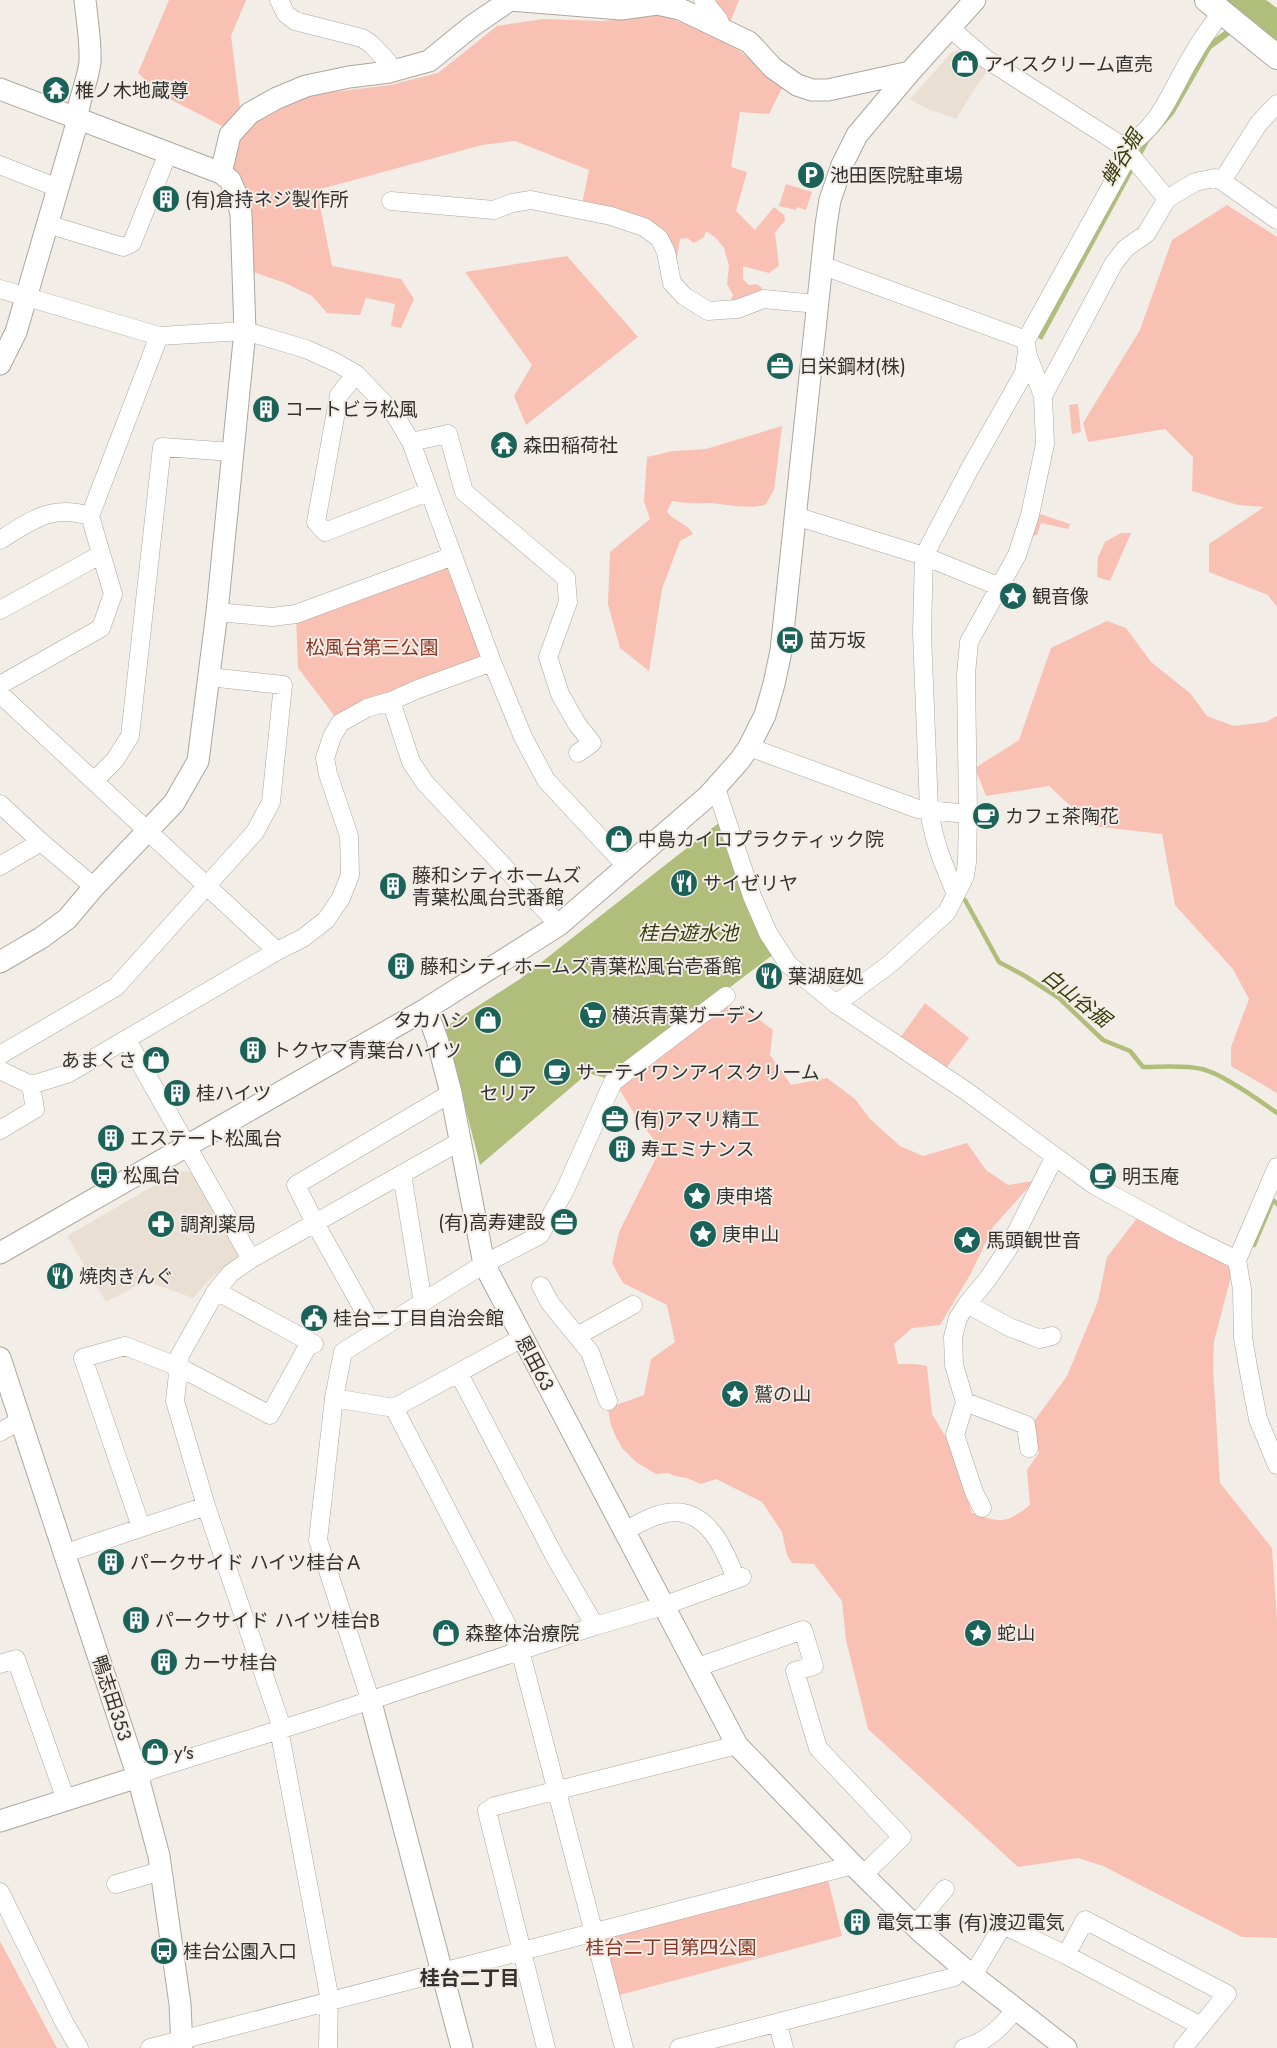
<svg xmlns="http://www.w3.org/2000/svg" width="1277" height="2048" font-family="Jost,'Noto Sans JP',sans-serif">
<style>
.built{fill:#e9dfd3}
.green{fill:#f8c1b4}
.water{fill:#b1be7b}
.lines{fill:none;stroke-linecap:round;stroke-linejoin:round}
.stream{stroke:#b1be7b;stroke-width:4.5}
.minor-casing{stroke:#aca7a0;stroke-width:19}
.tertiary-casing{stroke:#aca7a0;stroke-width:23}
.secondary-casing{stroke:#aca7a0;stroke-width:26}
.minor{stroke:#fff;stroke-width:18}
.tertiary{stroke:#fff;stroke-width:21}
.secondary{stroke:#fff;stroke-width:24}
.labels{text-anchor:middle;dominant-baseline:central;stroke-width:4;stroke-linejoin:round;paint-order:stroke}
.poi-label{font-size:19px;fill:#343230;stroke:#f2ede6;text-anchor:start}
.park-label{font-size:19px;fill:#8b3624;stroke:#f2ede6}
.street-label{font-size:19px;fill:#343230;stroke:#f2ede6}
.water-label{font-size:20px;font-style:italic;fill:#353c08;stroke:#f2ede6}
.neighbourhood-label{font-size:20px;font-weight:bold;fill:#343230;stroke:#f2ede6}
</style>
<rect width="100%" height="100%" fill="#f2ede6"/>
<path class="built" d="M967,49L990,68L975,88L956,119L925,108L910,99L952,52Z
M179,1171L191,1172L240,1257L212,1277L193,1298L146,1281L106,1302L67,1236Z"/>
<path class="green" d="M169,0H246L231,36L240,107L226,128L160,94L138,73Z
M707,0H739L728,28Z
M663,15L731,43L782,88L769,114L740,112L731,167L747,172L736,211L755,230L774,207L784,215L785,220L775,233L779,266L769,273L743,266V279L749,285L757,284L762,288L763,296L729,304L733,295L727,284L729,266L724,248L716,238L706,231L704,237L694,243L687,238L680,239L677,257L672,258L663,233L582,204L589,170L515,141L482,145L317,190L332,266L401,279L414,299L401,328L391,326L395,304L366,298L360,315L327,313L312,296L285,283L253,272L230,171L236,145L244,131L267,113L309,95L390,85L438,73L497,26L543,19L604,21Z
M786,184L812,192L806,210L797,207L796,210L779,206Z
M1227,205L1277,237V607L1268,595L1209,572V544L1264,507L1238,505L1192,491L1193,457L1165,429L1088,442L1083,423L1140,330L1172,240Z
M567,256L638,337L526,425L514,396L532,365L465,272Z
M1078,404L1081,432L1072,434L1069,405Z
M782,426L774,490L765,505C744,509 731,505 711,503C696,503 687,504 672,501L667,512C675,522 688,524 693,534L680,541L662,589L649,671L620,648L608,604L610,552L650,519L644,501L647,457L673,451L706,449Z
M1037,513L1070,524L1068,529L1041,523L1037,535L1028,537Z
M1121,533H1131L1110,581L1097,577L1098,557L1105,542Z
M453,556L488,659L340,723L298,668L296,614Z
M1107,621L1126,628L1151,662L1190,693L1207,716L1234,726L1266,722L1277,716V1093L1231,1066V1047L1249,999L1233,969L1175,905L1162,834L1092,826L1049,786L986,796L975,768L1019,740L1051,648Z
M925,1003L969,1038L946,1068L900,1038Z
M727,1004L753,1015L773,1030L770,1055L791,1085L827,1078L855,1099L870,1119L900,1146L923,1156L967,1143L986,1170L1008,1185L1034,1181L993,1227L970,1275L940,1325L912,1328L894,1344L898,1364H915L927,1366L932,1414L951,1446L972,1513C1001,1523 1006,1524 1030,1505L1027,1470L1039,1453L1032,1424L1067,1376L1098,1301L1107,1257L1138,1217L1233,1269L1214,1341L1213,1368L1220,1483L1272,1548L1277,1620V1938L1242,1937L1103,1866L1078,1858L1018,1867L868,1729L846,1640L842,1601L814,1564L792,1563L787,1555L782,1532L762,1502L716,1479L701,1484L687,1478L675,1476L668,1473L656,1474L636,1462L622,1448L615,1435L610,1422L608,1408L644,1395L651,1359L675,1342L667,1305L623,1283L612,1263L619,1232L661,1148L638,1120L618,1087Z
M826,1872L842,1936L612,1997L594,1933Z
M0,1941L57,2048H0Z"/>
<path class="water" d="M1224,0H1266L1277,8V43L1249,21L1211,49L1174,114L1149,142L1042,340L1037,337L1146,138L1209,42L1226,30Z
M720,822L774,954L676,1028L605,1078L588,1073L480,1165L445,1027L520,979Z"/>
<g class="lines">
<path class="stream" d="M965,900L999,962L1025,976L1059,998L1103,1040L1130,1051L1143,1067C1163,1067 1183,1065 1202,1069C1223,1074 1259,1100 1277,1113
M1254,1245L1273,1200L1277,1204"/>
<g class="minor-casing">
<path id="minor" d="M279,0L286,14L295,21L362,38L371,44L388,62L389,72
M703,0L719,20L722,29
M950,28L986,59L1124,147L1167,199
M0,165L58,188
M1222,181L1277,220
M391,201L494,210L512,203L531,200L611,216L644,227L659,238L666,252L672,283L684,296L708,311L737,309L764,299L817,304
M47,224L123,247L132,243L168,153
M821,265L1026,340
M0,289L159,336L245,331L306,349L335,362L356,374L395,415L411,442L492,662L523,737L546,780L627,867
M356,374L339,395L316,522L325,532L428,492
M1043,396L1114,263L1126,248L1146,234L1167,199L1195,182L1215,178L1222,181L1259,123L1277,104
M411,442L448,434L464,492L566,578L568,602L548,657L560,694L577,724L592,743L578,753
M795,516L924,556L1000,587
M0,540C33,520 50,504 90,516
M0,610L100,555
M217,612L272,617L296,614L453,556
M0,685L101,628L113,594L90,516L159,336
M0,694L277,951
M391,701L411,762L425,783L559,925
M749,747L918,809L968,814
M95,780L115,760L130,736L162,447L233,452
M716,788L752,896L768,933L788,964L836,1004L966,1091L1094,1185L1184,1234L1237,1260
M0,804L41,842L94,887
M0,866L41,842
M956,894C944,866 933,840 929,809L922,633L924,556L969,470L1024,373L1027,352L1026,340L1126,159L1124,147C1161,128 1172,87 1193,54C1201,39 1212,26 1221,12
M836,1004L891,963L947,912L965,876L967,862L968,814L966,674L969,642L1017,555L1030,515L1045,444L1043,396L1027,353
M127,1040L251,1259
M0,1055L116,987L255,832L271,802L283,685L209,677
M0,1070L31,1085L67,1074L277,951L303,938L326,920L341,898L350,875L349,836L328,774L325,758L332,737L340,723L367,708L391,701L418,689L492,662
M0,1130L35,1109L31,1085
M1277,1167L1237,1260L1242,1289L1243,1338L1249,1372L1258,1419L1277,1465
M402,1174L423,1303
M541,1286L550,1303L590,1352L608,1401
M216,1291L314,1344
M967,1304L1009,1327L1040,1339L1052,1336
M376,1332L315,1223L296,1185L451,1093
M577,1336L633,1305
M459,1374L555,1557L595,1626
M334,1398L394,1408L522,1338
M965,1402L1026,1425L1029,1448
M394,1408L520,1650L624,2048
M0,1432L21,1420
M982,1508L974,1492L955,1435L965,1402L954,1365L953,1337L958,1318L967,1304L987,1280L1008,1249L1055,1156
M141,1527L83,1358L125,1346L179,1367L270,1415L310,1342
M625,1531C638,1524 652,1515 667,1513C707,1506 725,1550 736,1579
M66,1553L206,1506
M0,1664L16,1659L66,1800
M695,1668L803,1630L814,1666L795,1671L818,1748L902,1837L863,1875
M370,1699L318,1540L334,1398L343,1352L484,1264L540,1235L565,1190L613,1082L726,996
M138,1777L151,1770L317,1718L595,1626L663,1606L742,1577
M116,1884L161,1871
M0,1892L64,2022L79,2048
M915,1925L945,1889
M1066,1955L1201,2026
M973,1975L1003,1925L1066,1955L1085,1920L1227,1994L1183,2048
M778,2024L784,2048
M150,2048L853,1865
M328,2048L329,1995L279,1729L280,1722L206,1506L175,1401L180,1355L216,1291L231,1273L251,1259L459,1142
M546,2048L487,1811L495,1806L737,1745
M679,2048L954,1977L962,1967
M964,2048C987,2042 1001,2027 1016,2009"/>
</g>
<g class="tertiary-casing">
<path id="tertiary" d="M0,89L221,173L230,180L236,194L241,214L245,331L217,612L198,761L174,803L94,887L67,919L41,938L0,962
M221,173L230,135L250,113L277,98L306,86L349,77L389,72L429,61L472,26L510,0L621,9L657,4L680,9L749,42L773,68L797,85L812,90H828L910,72
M0,364L16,332L77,123C76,105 88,82 90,62C91,42 87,20 85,0
M426,1009L437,1039L451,1093L484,1264L737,1745L853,1865L921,1932L962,1967L1066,2048
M0,1253L426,1009L559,925L708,796L740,760L749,747L765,715L774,684L781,651L826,225L830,200L842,165L857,135L910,72L975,0
M0,1358L138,1777L159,1856L180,2004L182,2048
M370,1699L462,2048
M0,1821L138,1777"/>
</g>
<g class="secondary-casing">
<path id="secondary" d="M1207,0L1277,57"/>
</g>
<use href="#minor" class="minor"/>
<use href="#tertiary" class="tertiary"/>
<use href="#secondary" class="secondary"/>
</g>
<defs>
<g id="shop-disc" transform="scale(1.4375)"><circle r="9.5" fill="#1b6358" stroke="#f2ede6"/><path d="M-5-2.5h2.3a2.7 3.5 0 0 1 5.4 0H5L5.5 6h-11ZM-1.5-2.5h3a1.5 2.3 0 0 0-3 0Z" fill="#fff"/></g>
<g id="temple-disc" transform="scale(1.4375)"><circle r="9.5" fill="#1b6358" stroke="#f2ede6"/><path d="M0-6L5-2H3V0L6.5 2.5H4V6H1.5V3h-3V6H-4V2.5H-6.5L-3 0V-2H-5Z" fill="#fff"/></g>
<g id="parking-disc" transform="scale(1.4375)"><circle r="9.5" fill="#1b6358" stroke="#f2ede6"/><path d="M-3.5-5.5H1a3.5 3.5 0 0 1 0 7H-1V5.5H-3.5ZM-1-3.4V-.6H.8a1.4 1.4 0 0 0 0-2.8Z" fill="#fff"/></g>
<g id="building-disc" transform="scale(1.4375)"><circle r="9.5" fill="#1b6358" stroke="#f2ede6"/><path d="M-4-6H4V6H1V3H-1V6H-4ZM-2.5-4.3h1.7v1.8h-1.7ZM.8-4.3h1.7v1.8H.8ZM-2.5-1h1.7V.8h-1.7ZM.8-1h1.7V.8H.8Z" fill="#fff"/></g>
<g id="office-disc" transform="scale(1.4375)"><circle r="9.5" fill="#1b6358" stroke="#f2ede6"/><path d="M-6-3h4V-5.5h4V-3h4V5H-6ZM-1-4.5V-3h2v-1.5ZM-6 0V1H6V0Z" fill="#fff"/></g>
<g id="sight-disc" transform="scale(1.4375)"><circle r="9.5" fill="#1b6358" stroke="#f2ede6"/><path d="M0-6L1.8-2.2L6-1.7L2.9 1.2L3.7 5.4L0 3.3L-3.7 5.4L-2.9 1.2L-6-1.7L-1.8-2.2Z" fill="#fff"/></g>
<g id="bus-disc" transform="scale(1.4375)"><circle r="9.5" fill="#1b6358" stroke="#f2ede6"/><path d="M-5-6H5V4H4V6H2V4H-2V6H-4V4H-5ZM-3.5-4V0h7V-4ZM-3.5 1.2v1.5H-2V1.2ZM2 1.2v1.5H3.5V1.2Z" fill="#fff"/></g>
<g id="cafe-disc" transform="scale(1.4375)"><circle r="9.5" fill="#1b6358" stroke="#f2ede6"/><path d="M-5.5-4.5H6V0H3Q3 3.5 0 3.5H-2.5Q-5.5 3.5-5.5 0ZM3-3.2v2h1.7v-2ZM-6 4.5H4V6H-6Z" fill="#fff"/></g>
<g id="restaurant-disc" transform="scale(1.4375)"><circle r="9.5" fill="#1b6358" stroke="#f2ede6"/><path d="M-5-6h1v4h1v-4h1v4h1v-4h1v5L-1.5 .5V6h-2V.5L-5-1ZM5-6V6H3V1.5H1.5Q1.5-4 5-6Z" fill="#fff"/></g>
<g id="supermarket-disc" transform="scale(1.4375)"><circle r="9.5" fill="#1b6358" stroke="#f2ede6"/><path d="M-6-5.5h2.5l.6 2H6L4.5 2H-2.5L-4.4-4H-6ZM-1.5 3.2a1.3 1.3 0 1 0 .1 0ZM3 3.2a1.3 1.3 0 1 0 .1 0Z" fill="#fff"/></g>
<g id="pharmacy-disc" transform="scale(1.4375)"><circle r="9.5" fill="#1b6358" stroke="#f2ede6"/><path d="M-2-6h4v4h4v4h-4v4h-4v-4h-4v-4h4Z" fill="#fff"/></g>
<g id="civic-disc" transform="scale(1.4375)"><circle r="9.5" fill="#1b6358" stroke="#f2ede6"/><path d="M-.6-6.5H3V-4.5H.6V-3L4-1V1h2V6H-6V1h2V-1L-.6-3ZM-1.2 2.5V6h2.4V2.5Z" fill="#fff"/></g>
</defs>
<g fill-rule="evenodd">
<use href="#shop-disc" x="965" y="64"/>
<use href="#temple-disc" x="56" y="90"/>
<use href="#parking-disc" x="811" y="175"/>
<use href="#building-disc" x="166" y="199"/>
<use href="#office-disc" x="780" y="366"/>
<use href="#building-disc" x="266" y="409"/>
<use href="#temple-disc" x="504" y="445"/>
<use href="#sight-disc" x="1013" y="596"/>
<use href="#bus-disc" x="790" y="640"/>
<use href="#cafe-disc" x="986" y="816"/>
<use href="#shop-disc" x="619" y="839"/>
<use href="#restaurant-disc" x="684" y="883"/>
<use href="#building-disc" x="393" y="886"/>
<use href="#building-disc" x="401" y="966"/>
<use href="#restaurant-disc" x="769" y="976"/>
<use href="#supermarket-disc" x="593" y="1015"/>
<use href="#shop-disc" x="488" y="1020"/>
<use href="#building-disc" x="253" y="1050"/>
<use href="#shop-disc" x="156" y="1060"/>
<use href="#shop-disc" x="508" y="1064"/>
<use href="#cafe-disc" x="557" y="1072"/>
<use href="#building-disc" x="177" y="1093"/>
<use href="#office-disc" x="615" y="1119"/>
<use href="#building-disc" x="111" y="1138"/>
<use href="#building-disc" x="622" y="1149"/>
<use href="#bus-disc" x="104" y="1175"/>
<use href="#cafe-disc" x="1103" y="1176"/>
<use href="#sight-disc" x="697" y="1196"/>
<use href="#office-disc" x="564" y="1222"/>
<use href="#pharmacy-disc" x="161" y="1224"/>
<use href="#sight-disc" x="703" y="1234"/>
<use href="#sight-disc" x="967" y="1240"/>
<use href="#restaurant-disc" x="60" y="1276"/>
<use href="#civic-disc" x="314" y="1318"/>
<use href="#sight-disc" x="735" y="1394"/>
<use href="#building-disc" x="111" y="1562"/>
<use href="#building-disc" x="136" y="1620"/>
<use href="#shop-disc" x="446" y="1633"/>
<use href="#sight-disc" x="978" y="1633"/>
<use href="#building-disc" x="164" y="1662"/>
<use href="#shop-disc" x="155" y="1752"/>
<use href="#building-disc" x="857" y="1922"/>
<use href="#bus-disc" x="164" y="1951"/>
</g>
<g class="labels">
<g class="poi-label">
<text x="984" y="64">アイスクリーム直売</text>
<text x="75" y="90">椎ノ木地蔵尊</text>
<text x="830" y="175">池田医院駐車場</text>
<text x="185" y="199">(有)倉持ネジ製作所</text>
<text x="799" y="366">日栄鋼材(株)</text>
<text x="285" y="409">コートビラ松風</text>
<text x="523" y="445">森田稲荷社</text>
<text x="1032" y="596">観音像</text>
<text x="809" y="640">苗万坂</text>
<text x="1005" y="816">カフェ茶陶花</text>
<text x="638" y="839">中島カイロプラクティック院</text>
<text x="412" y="875">藤和シティホームズ<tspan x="412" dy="22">青葉松風台弐番館</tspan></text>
<text x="703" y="883">サイゼリヤ</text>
<text x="420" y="966">藤和シティホームズ青葉松風台壱番館</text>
<text x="788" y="976">葉湖庭処</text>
<text x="612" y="1015">横浜青葉ガーデン</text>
<text x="469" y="1020" text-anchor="end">タカハシ</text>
<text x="272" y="1050">トクヤマ青葉台ハイツ</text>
<text x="137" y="1060" text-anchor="end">あまくさ</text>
<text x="576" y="1072">サーティワンアイスクリーム</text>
<text x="196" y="1093">桂ハイツ</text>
<text x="508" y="1093" text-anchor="middle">セリア</text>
<text x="634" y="1119">(有)アマリ精工</text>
<text x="130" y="1138">エステート松風台</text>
<text x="641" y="1149">寿エミナンス</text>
<text x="123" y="1175">松風台</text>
<text x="1122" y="1176">明玉庵</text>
<text x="716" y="1196">庚申塔</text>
<text x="545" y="1222" text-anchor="end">(有)高寿建設</text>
<text x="180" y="1224">調剤薬局</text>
<text x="722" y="1234">庚申山</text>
<text x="986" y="1240">馬頭観世音</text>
<text x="79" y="1276">焼肉きんぐ</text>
<text x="333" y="1318">桂台二丁目自治会館</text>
<text x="754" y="1394">鷲の山</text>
<text x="130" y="1562">パークサイド ハイツ桂台Ａ</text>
<text x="155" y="1620">パークサイド ハイツ桂台B</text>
<text x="465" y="1633">森整体治療院</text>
<text x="997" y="1633">蛇山</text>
<text x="183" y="1662">カーサ桂台</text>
<text x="174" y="1752">y's</text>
<text x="876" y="1922">電気工事 (有)渡辺電気</text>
<text x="183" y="1951">桂台公園入口</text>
</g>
<g class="park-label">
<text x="372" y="647">松風台第三公園</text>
<text x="671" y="1947">桂台二丁目第四公園</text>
</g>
<g class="street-label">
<text transform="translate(535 1363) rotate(62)">恩田63</text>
<text transform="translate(112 1698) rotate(72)">鴨志田353</text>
</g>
<g class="water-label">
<text transform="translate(1122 158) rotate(-59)">蝉谷堀</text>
<text x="688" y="933">桂台遊水池</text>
<text transform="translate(1076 998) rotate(38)">白山谷掘</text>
</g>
<g class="neighbourhood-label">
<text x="470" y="1978">桂台二丁目</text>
</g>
</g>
</svg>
